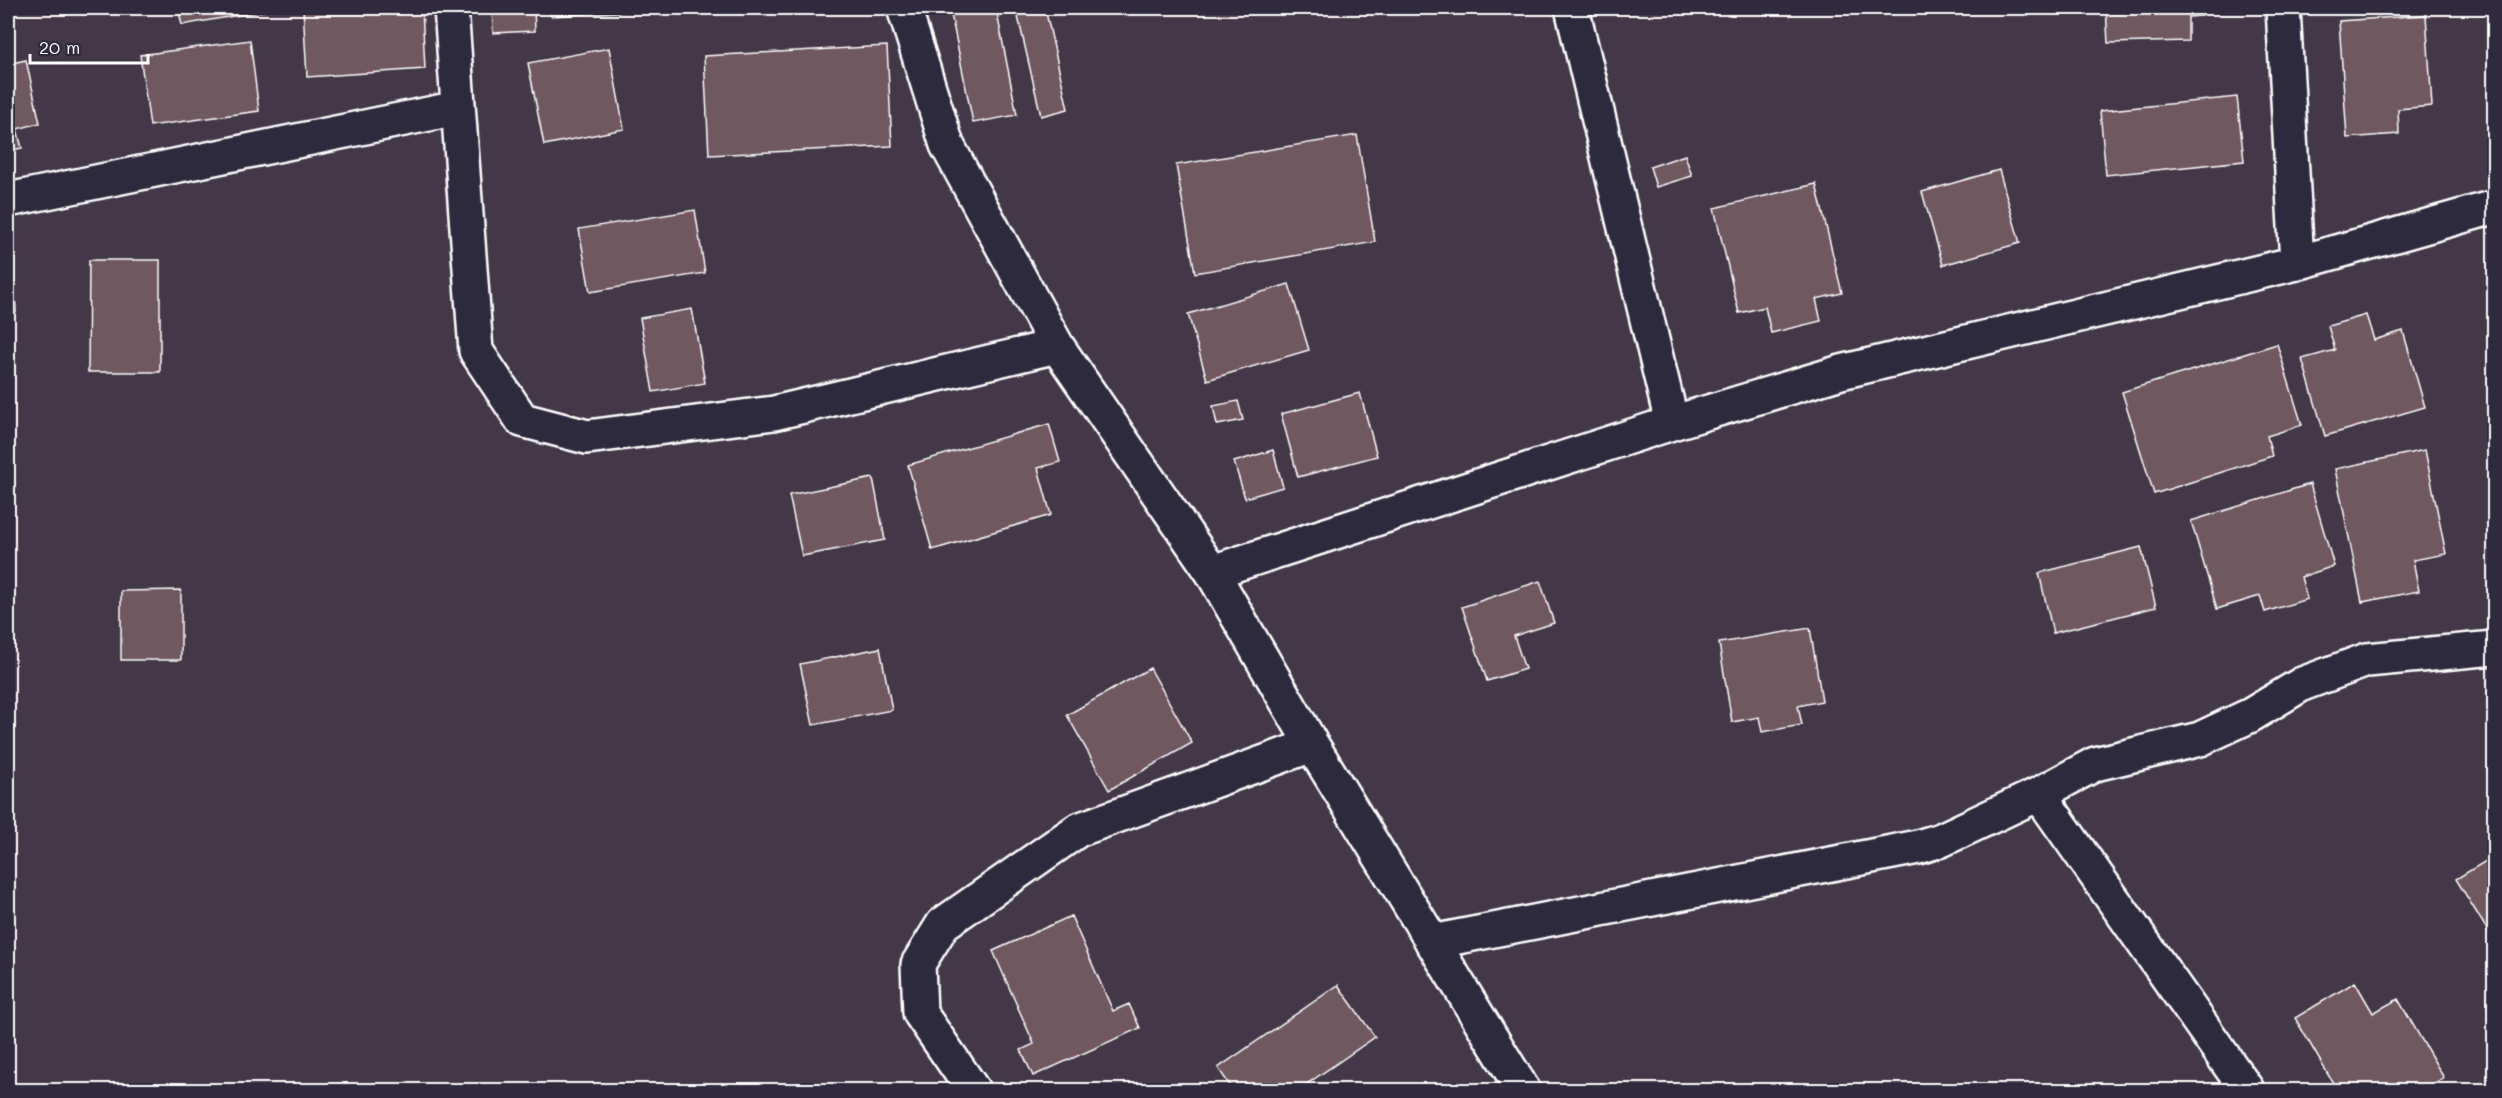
<svg xmlns="http://www.w3.org/2000/svg" width="2502" height="1098" font-family="Mali,sans-serif">
<style>
.building{fill:#705961;stroke:#fff;stroke-width:1.5}
.lines{fill:none;stroke-linecap:round;stroke-linejoin:round}
.street-casing{stroke:#fff;stroke-width:38}
.street{stroke:#2f2a3d;stroke-width:33}
</style>
<rect width="100%" height="100%" fill="#423848"/>
<filter id="ink" filterUnits="userSpaceOnUse"><feTurbulence type="fractalNoise" baseFrequency=".0167" numOctaves="2"/><feDisplacementMap in="SourceGraphic" scale="12" xChannelSelector="R" yChannelSelector="G"/><feConvolveMatrix kernelMatrix="1 2 1 2 8 2 1 2 1" color-interpolation-filters="sRGB"/></filter>
<g filter="url(#ink)">
<path class="building" d="M178,8H281L182,25Z
M303,8H422L425,69L307,77Z
M492,8H534L535,31L493,33Z
M550,8H666V9L551,16Z
M956,8H996L1017,115L973,123L950,9Z
M1016,8H1045L1068,109L1041,116Z
M2106,8H2201L2202,16L2188,17V41L2108,43Z
M2426,15L2432,106L2398,109L2399,134L2347,138L2339,21Z
M250,40L259,111L150,126L140,55Z
M887,46L892,146L709,155L704,56Z
M609,48L624,129L544,145L528,63Z
M26,60L40,123L17,129L22,148L8,151V64Z
M2237,97L2244,161L2106,175L2100,111Z
M1357,135L1375,242L1195,273L1176,165Z
M1685,155L1692,176L1656,187L1650,167Z
M1999,170L2020,243L1943,265L1922,192Z
M1816,184L1842,293L1816,299L1821,321L1771,333L1765,307L1739,313L1714,208Z
M695,210L705,273L590,292L579,229Z
M89,260H160V372H88Z
M14,278L16,312H8V279Z
M1289,284L1309,350L1207,380L1188,314Z
M692,309L705,383L653,392L640,318Z
M2366,315L2374,340L2403,331L2425,407L2325,436L2302,359L2335,350L2328,326Z
M2277,344L2302,425L2267,436L2272,456L2154,494L2122,392Z
M1360,393L1377,456L1298,477L1281,414Z
M1238,401L1243,420L1217,425L1213,406Z
M1049,424L1060,462L1038,468L1051,515L932,550L908,465Z
M1273,450L1283,487L1245,498L1234,462Z
M2425,450L2446,554L2413,560L2419,591L2362,602L2335,469Z
M873,478L885,540L802,556L789,495Z
M2310,484L2334,566L2301,577L2307,599L2265,612L2260,596L2217,609L2191,521Z
M2141,547L2156,607L2053,633L2039,573Z
M1540,581L1554,623L1514,636L1525,669L1487,681L1462,607Z
M181,590V660H121V591Z
M1810,628L1822,701L1798,706L1802,725L1762,732L1759,717L1732,722L1719,643Z
M880,648L892,710L813,725L800,664Z
M1150,668L1192,743L1109,790L1067,715Z
M2494,856V941L2456,879Z
M1071,916L1113,1011L1129,1004L1140,1028L1033,1076L1021,1050L1034,1044L993,951Z
M2355,982L2373,1013L2398,999L2444,1078L2421,1090H2337L2295,1018Z
M1338,985L1375,1037L1298,1090H1233L1218,1068Z"/>
<g class="lines">
<g class="street-casing">
<path id="street" d="M451,8L476,351L522,420L587,437L774,413L1057,346
M904,8L947,145L1057,346L1212,572L1312,745L1523,1090
M1572,8L1672,423
M2283,8L2297,263
M8,200L458,108
M1212,572L1672,423L1841,372L2297,263L2494,207
M2039,794L2247,1090
M1432,942L1918,847L1941,840L2039,794L2095,764L2200,739L2251,715L2302,684L2367,660L2494,648
M973,1090L920,1013L918,964L943,924L1078,830L1312,745"/>
</g>
<use href="#street" class="street"/>
</g>
</g>
<rect width="2502" height="1098" fill="none" stroke="#2f2a3d" stroke-width="30"/>
<rect x="15" y="15" width="2472" height="1068" fill="none" stroke="#fff" stroke-width="2" filter="url(#ink)"/>
<path d="M30 54v9h118v-9" fill="none" stroke="#ffffff" stroke-width="3"/>
<text x="39" y="54" font-size="18" fill="#ffffff" stroke="#2f2a3d" stroke-width="4.5" paint-order="stroke">20 m</text>
</svg>
